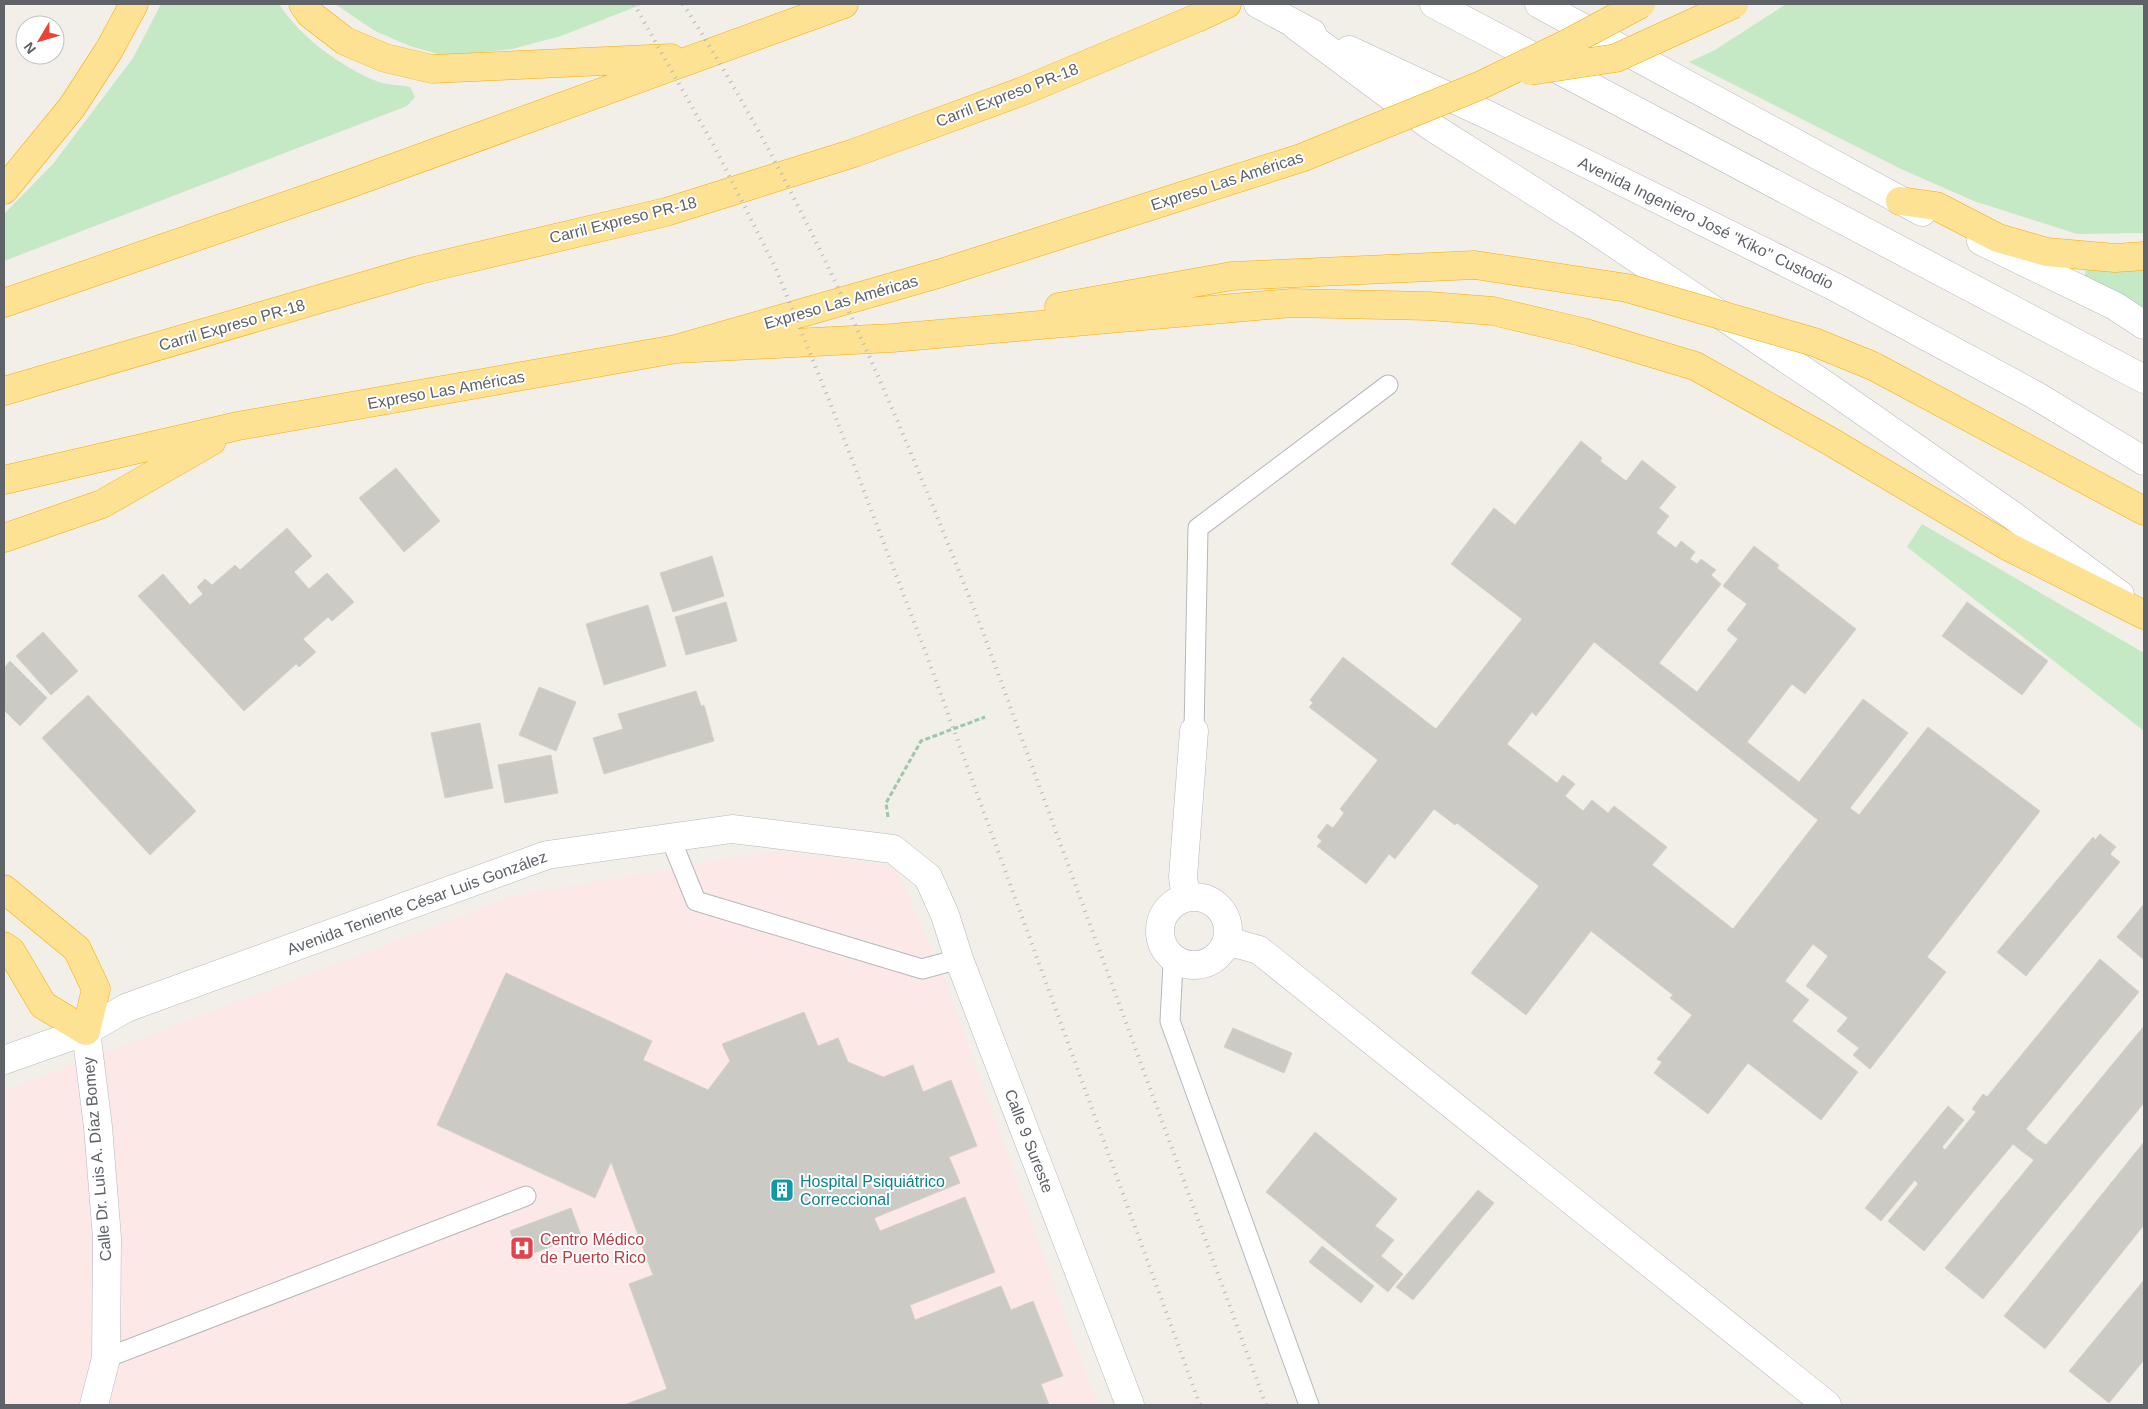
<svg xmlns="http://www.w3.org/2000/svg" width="2148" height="1409" font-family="Arial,sans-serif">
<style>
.medical{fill:#fce8e6}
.green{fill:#c5e8c5}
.building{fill:#cccac5;stroke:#d6d1c6;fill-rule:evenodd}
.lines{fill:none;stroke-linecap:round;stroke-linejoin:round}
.service-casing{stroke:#b5b8bc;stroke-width:21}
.minor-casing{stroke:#b5b8bc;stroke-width:29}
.secondary-casing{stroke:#b6babf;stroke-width:29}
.motorway-casing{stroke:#f9ab00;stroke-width:29}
.path{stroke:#9cc7a9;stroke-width:3;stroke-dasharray:5 2.5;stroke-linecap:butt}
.service{stroke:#fff;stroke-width:19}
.minor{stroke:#fff;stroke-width:28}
.secondary{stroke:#fff;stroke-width:28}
.motorway{stroke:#fde293;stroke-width:28}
.rail{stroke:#b6b7b8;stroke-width:4;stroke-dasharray:1 6;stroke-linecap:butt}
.motorway-bridge-casing{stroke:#f9ab00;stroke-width:29;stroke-linecap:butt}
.motorway-bridge{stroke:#fde293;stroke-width:28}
.labels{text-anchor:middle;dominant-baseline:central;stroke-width:4;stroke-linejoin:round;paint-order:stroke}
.street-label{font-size:16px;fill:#5f6368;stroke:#fff}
.culture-label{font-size:16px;fill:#0d838f;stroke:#fff;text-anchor:start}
.health-label{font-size:16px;fill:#be3a42;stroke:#fff;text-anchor:start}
</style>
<rect width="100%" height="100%" fill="#f1efe8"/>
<path class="medical" d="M775,851L895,866L941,969L1097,1405H4V1091L514,896Z"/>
<path class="green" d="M161,4H279C300,37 342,68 379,82C388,85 400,85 410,87L415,97L407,106L4,261V214L53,164L133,58Z
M335,4H643L561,36L512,49L445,56L410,46L375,31Z
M1786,4H2144V233L2077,234L1974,201L1901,169L1689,62L1715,50Z
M2144,263V313L2085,276L2086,266Z
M1922,524L2144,653V731L1907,547Z"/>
<path class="building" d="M1581,441L1602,458L1600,461L1626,481L1642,460L1676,487L1659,508L1669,516L1656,533L1676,548L1681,541L1695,552L1690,559L1697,564L1701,559L1716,570L1711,575L1721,584L1659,663L1697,692L1738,639L1727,630L1747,604L1723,586L1754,546L1779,565L1777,568L1856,629L1805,694L1792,684L1747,742L1799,782L1863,699L1908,733L1850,808L1859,815L1928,727L2040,811L1927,957L1946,972L1870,1069L1853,1055L1859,1048L1837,1031L1848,1018L1806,986L1828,956L1813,944L1785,981L1809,1000L1792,1021L1858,1072L1821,1120L1748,1063L1708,1114L1654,1073L1662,1062L1657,1059L1692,1015L1670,998L1673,995L1591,931L1526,1015L1471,973L1539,886L1457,823L1455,825L1434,809L1395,859L1389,854L1366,884L1317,846L1322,841L1317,837L1327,824L1333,828L1344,813L1340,809L1378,760L1309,707L1313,703L1310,700L1343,657L1436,729L1522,619L1451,564L1494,508L1515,525ZM1594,642L1818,820L1733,929L1652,865L1667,847L1614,806L1608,813L1592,800L1583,811L1565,796L1575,784L1563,775L1557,783L1507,744L1532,712L1536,716Z
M396,468L440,521L404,552L359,498Z
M287,528L312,556L294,572L309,589L327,573L354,602L332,621L328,617L303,639L316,652L299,667L296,664L244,711L138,596L163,574L190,605L203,594L197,587L205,579L212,585L235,565L240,570Z
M712,556L724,596L673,612L660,573Z
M726,602L737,641L686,655L675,617Z
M1967,602L2048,661L2022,695L1942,636Z
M648,605L666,666L604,685L586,624Z
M43,632L78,671L51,695L16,656Z
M10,661L47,698L20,726L4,710V668Z
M539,687L576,702L556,751L519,735Z
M696,691L701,706L704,705L714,741L604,774L593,738L623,729L618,714Z
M88,695L196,811L150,855L42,738Z
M480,723L493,788L445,798L431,733Z
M551,755L558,793L505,803L498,765Z
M2100,834L2116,847L2110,854L2120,862L2026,976L1997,952L2093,837L2095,840Z
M2144,904V960L2117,937Z
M2100,959L2139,992L2026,1129L2036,1138L2024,1153L2013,1144L1924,1251L1888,1221L1918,1184L1915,1180L1881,1221L1865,1208L1948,1106L1964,1120L1942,1147L1945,1150L1976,1112L1972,1109L1983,1094L1987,1097Z
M506,973L652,1041L643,1060L708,1090L730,1061L722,1044L804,1012L818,1046L838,1038L848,1062L883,1077L913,1065L923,1092L951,1080L977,1146L949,1157L960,1183L874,1218L880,1231L965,1197L995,1272L910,1305L915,1320L1001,1286L1011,1310L1033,1301L1063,1376L1041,1384L1049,1405H624L667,1389L629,1284L653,1275L611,1162L595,1198L437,1125Z
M2144,1026V1103L1983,1299L1945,1268L2034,1160L2024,1153L2036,1138L2046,1145Z
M1233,1028L1292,1053L1284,1073L1224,1047Z
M1315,1132L1397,1199L1375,1226L1394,1240L1381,1256L1403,1274L1388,1292L1266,1192Z
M2144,1142V1225L2045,1349L2004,1316Z
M1478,1190L1494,1203L1413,1300L1396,1287Z
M571,1208L581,1235L521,1258L510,1231Z
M1322,1246L1374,1286L1361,1303L1309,1262Z
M2144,1280V1360L2109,1403L2069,1371Z"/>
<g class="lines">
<g class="service-casing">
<path id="service" d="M1194,731L1198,528L1388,385
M670,837L696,901L922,969L959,959
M1176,960L1173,964L1170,1021L1309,1405
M106,1358L526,1196"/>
</g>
<g class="minor-casing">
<path id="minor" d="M1160 931a34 34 0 1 1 68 0a34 34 0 1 1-68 0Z
M1186,898L1183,877L1194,731
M1227,941L1259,950L1827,1405
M86,1031L98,1127L107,1238L106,1358L94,1405
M4,1060L86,1031L126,1008L547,855L732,829L893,849L928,877L945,915L959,959L1130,1405"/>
</g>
<g class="secondary-casing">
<path id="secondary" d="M1258,4L1312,33
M1434,4L2144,379
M1539,4L1922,212
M1296,26L1432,127L1587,225L1834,391L2012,515L2120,595
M1349,50L1488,115L1837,288L2035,395L2144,461
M1981,241L2115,306L2144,325"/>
</g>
<g class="motorway-casing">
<path id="motorway" d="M303,4L310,14L345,41L385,58L432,69L671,58
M4,190L72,107L109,50L134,4
M1900,201L1936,206L1998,238L2047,252L2115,258L2144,256
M4,303L349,184L844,4
M1059,307L1232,276L1475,265
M676,349L892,338L1291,303L1429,306L1493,311L1582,332L1695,366L1828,440L2007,546L2144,615
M1873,366L2144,511
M4,391L419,270L666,212L854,153L1023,91L1197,18L1227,4
M4,480L238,426L676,349L941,273L1301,158
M4,538L102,504L212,441
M4,889L77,949L96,989L86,1031L43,1005L11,951L4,946"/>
</g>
<path class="path" d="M888,817L886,803L921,741L985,717"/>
<use href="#service" class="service"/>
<use href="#minor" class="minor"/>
<use href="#secondary" class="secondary"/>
<use href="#motorway" class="motorway"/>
<path class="rail" d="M634,4L714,146L776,269L831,405L924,648L1200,1405
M683,4C808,198 897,413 981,627L1266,1405"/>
<g class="motorway-bridge-casing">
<path id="motorway-bridge" d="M1530,71L1616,58L1734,4
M1301,158L1479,86L1564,45L1641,4
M1475,265L1627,288L1814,342L1873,366"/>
</g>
<use href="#motorway-bridge" class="motorway-bridge"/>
</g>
<defs>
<g id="building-square" transform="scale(1.25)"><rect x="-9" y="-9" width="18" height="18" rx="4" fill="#0f9aa8" stroke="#fff"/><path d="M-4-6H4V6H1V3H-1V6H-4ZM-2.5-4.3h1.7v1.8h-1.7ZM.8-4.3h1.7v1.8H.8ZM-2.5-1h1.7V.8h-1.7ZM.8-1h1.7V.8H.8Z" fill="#fff"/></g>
<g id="hospital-square" transform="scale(1.25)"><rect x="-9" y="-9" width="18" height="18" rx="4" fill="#e0444e" stroke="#fff"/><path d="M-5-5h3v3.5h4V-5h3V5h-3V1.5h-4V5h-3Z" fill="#fff"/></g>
</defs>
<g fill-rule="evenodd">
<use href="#building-square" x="782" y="1190"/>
<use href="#hospital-square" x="522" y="1248"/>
</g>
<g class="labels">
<g class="street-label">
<text transform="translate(1007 95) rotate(-21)">Carril Expreso PR-18</text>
<text transform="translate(1227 181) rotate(-18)">Expreso Las Américas</text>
<text transform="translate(623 220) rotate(-14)">Carril Expreso PR-18</text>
<text transform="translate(1706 223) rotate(26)">Avenida Ingeniero José "Kiko" Custodio</text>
<text transform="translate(841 302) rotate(-16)">Expreso Las Américas</text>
<text transform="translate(232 325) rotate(-16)">Carril Expreso PR-18</text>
<text transform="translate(446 390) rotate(-10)">Expreso Las Américas</text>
<text transform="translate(417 903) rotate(-20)">Avenida Teniente César Luis González</text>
<text transform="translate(1029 1141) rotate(69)">Calle 9 Sureste</text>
<text transform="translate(97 1159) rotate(-95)">Calle Dr. Luis A. Díaz Bomey</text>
</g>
<g class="culture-label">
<text x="800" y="1181">Hospital Psiquiátrico<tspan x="800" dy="18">Correccional</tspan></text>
</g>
<g class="health-label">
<text x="540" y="1239">Centro Médico<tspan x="540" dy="18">de Puerto Rico</tspan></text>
</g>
</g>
<rect width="2148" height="1409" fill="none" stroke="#5f6368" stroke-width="10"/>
<g transform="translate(40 40) rotate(232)"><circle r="24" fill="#ffffff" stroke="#bfc1c3"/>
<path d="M0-4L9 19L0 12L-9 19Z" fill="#ea4335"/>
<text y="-8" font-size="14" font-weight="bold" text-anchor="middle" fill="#5f6368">N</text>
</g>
</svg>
